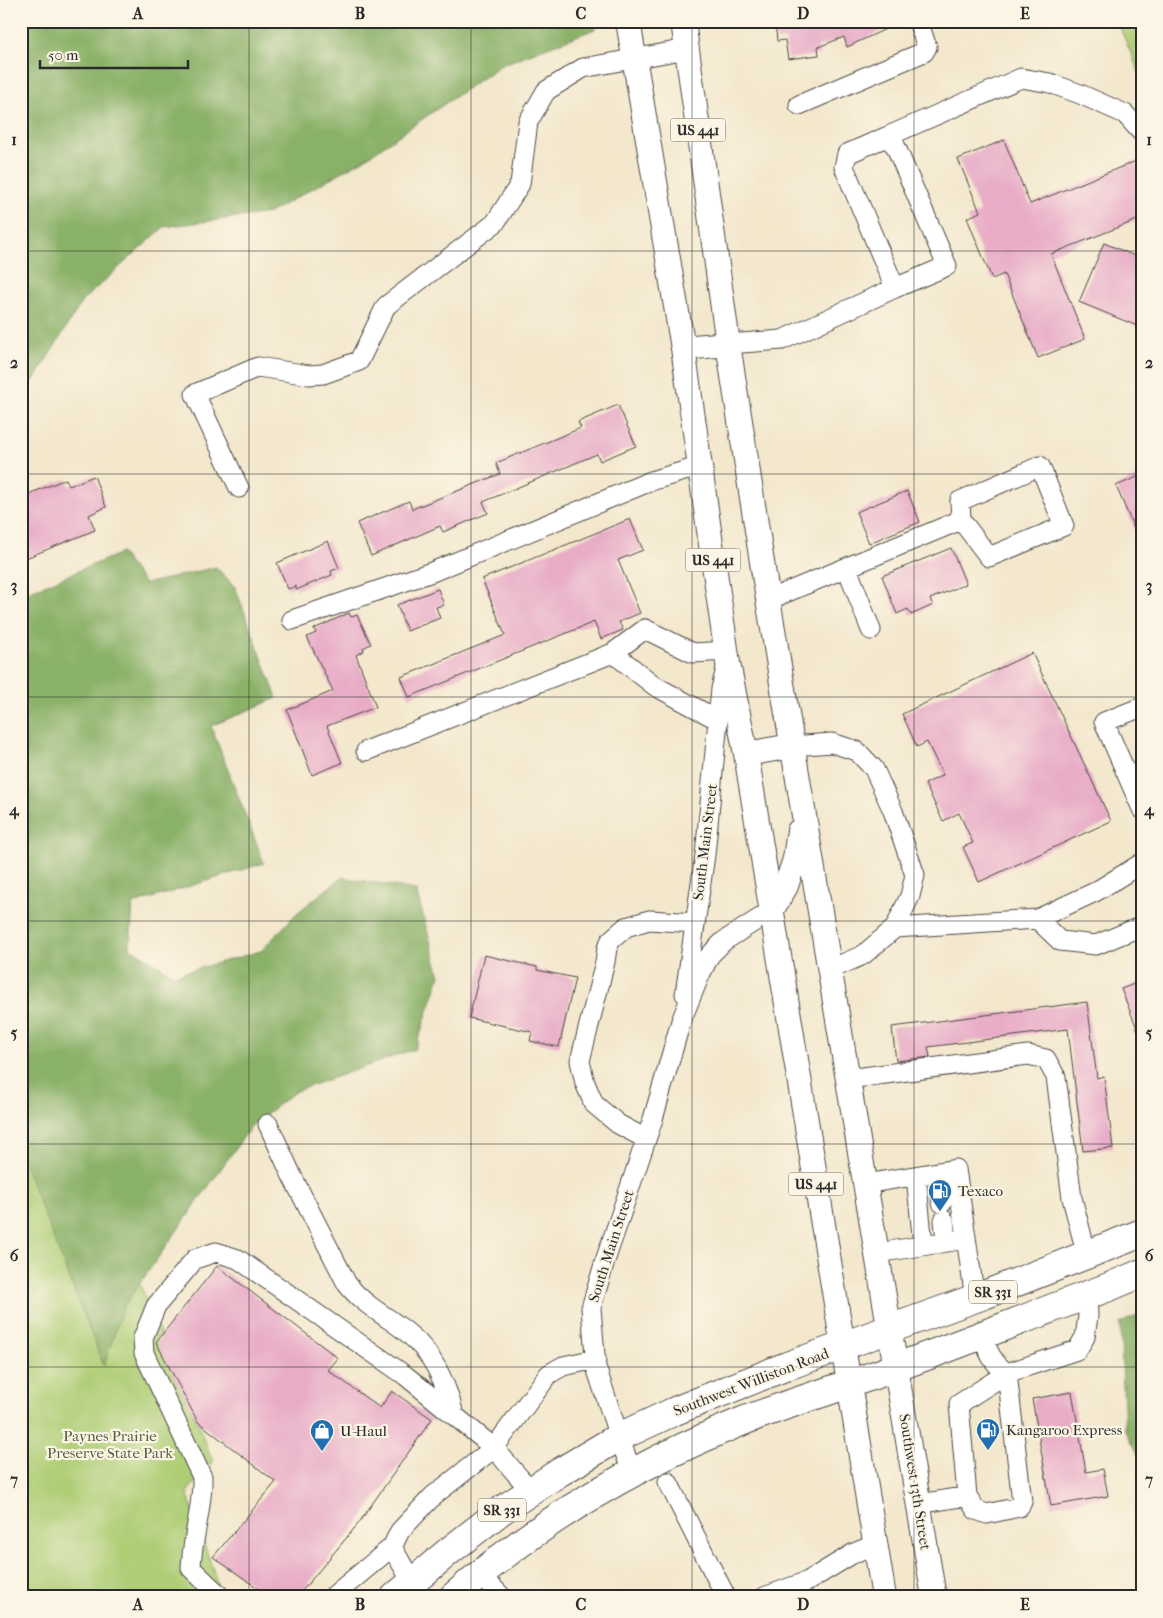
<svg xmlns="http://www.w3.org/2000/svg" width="1163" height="1618" font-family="'IM FELL French Canon',serif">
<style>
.green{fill:#aece76;stroke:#6c7c50}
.forest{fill:#8ab167;stroke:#5a6e49}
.building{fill:#e8acc7}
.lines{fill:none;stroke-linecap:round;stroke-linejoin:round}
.minor-casing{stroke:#494743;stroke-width:21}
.major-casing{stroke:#494743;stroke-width:26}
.highway-casing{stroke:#494743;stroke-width:30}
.minor{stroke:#fff;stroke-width:19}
.major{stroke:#fff;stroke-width:24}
.highway{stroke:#fff;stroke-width:28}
.grid{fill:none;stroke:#2b2b2b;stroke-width:1;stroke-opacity:0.55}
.labels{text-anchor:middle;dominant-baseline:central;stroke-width:4.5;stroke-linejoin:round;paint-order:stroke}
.shield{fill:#fcf5e5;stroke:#6a6863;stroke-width:1}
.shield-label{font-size:14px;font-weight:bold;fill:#2b2b2b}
.street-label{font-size:15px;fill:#2b2b2b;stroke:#fcf5e5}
.poi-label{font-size:15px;fill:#2b2b2b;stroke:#fcf5e5;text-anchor:start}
.park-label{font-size:15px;fill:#525c42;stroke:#fcf5e5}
.neatline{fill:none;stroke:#2b2b2b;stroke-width:2}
.grid-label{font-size:16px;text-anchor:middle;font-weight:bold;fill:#2b2b2b}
</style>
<rect width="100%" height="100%" fill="#fcf5e5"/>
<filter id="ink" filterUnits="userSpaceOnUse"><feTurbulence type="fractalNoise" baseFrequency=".02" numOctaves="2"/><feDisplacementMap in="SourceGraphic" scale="10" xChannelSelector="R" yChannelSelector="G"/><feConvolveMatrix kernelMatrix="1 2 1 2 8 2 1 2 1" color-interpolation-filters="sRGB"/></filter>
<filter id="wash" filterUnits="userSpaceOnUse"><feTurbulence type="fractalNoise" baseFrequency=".0096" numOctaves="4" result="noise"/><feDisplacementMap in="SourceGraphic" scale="20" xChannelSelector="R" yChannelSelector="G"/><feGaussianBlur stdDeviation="1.12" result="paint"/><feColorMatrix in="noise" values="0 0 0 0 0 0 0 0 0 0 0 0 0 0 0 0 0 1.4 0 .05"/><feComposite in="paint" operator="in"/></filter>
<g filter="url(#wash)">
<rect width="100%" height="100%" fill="#f3e7cc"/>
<path class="green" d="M1117,21H1142V79Z
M21,996L213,1461L187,1492L222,1597H21Z"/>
<path class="forest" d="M21,21H593L595,29L501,65L363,160L269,213L164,227L83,300L21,401Z
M121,553L145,584L216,567L235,587L277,698L211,726L264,863L133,904L130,948L174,975L261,951L298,912L342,877L416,890L440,976L415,1049L296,1091L252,1125L123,1307L104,1366L21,1156V595Z
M1142,1314V1462L1125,1429L1120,1323Z"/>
<g id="blocks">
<path class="building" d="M775,21H903L847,47L844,37L818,47L819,55L788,59L785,40L777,41Z
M1004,140L1030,204L1136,161L1142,176V218L1051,254L1085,339L1038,358L1004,274L992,279L967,218L980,212L958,159Z
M1104,243L1142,259V314L1137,326L1079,302Z
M618,405L636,446L600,461L597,454L483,502L488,513L443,532L440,526L371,556L357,523L409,501L412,509L500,474L496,463L581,428L578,422Z
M1142,475V547L1116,486Z
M94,476L106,507L89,515L95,530L21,560V497L66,479L69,486Z
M907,491L920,522L869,543L856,512Z
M630,519L643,550L618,560L640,613L619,622L623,630L601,639L594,622L409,697L401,677L505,635L482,579Z
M328,541L339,568L331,571L332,575L296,590V586L288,589L277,563Z
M951,548L966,584L930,599L933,605L911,615L908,609L897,614L882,576Z
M438,589L444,605L436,607L440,618L407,631L397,605Z
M349,613L351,617L357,615L371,644L363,648L364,651L356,655L376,707L327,726L342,763L312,775L287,710L333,691L307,637L316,633L314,629Z
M1032,653L1111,821L979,882L963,847L973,843L959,813L943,821L925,784L943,775L927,742L917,747L902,714Z
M484,955L537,967V970L575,978L559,1047L530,1041L532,1032L469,1018Z
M1142,981V1038H1141L1121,989Z
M1087,1002L1097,1078L1104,1076L1113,1148L1083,1151L1068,1029L928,1047L930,1057L896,1061L892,1027Z
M217,1266L338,1358L328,1370L380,1408L392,1391L432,1419L358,1524L297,1597H271L213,1557L276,1482L198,1422L156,1342Z
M1072,1392L1086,1472L1103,1469L1108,1496L1051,1506L1032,1399Z"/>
</g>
</g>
<g filter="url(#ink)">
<use href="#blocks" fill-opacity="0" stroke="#494743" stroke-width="1"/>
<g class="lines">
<g class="minor-casing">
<path id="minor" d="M799,105L924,52L927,47L918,21
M886,137L1021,78L1050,83L1080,94L1125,114L1142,133
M728,344L782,340L895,288L844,167L847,154L886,137L895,145L947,266L895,288
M239,488L195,394L258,367L309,375L323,374L359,361L386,306L495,223L520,184L528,122L546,91L583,68L687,49
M847,568L871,630
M768,600L961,520L960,501L1040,466L1064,526L989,557L961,520
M292,620L432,572L651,481L701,466
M613,653L655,686L718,720
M1142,707L1104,722L1142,809
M792,746L832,743L857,751L874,769L893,811L915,875L910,896L895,928
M366,751L613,653L645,629L693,653L726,651
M1037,919L1095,892L1142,863
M829,970L863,955L895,928L1037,919L1060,941L1096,945L1142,926
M685,994L705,855L721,689L727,664
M848,1079L1028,1055L1046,1059L1056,1077L1072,1198L1087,1256
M268,1124L292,1176L347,1284C364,1306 389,1317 410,1335C434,1355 447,1386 454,1415
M646,1139L618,1124L594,1104L585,1083L580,1061L605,962L607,948L611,940L626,927L649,920L695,923
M938,1172L942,1203
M916,1176L923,1245
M865,1184L956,1169L975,1299
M944,1220L946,1241
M877,1253L966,1239
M982,1335C988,1351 992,1363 1007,1373L1077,1350L1085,1337L1088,1316L1087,1295
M632,1472L619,1437L596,1367L591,1308L605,1261L653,1119L681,1021L700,975L710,955L724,941L771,911
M668,1482L726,1597
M919,1504L967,1496L976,1510L987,1514L1019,1507L1022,1502L1007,1373L959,1404L967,1496
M392,1547L412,1582
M480,1574L502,1597
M221,1597L191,1568C192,1537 203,1508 202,1477L144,1353L143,1338L156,1306L195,1259L216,1252L238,1259L406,1376L494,1448L531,1491
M332,1597L392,1547L400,1531L433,1496L494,1448L549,1374L563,1366L596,1359
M764,1597L808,1581L854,1553L876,1544"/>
</g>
<g class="major-casing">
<path id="major" d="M628,21L683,348L728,663L746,754L884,1597
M683,21L728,344L764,575L934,1597
M683,348L728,344
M746,754L792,746
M771,911L786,886L795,859L799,831"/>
</g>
<g class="highway-casing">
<path id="highway" d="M395,1597L448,1552L502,1510L560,1472L619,1437L675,1411L787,1366L984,1295L1142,1233
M453,1597C539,1521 637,1464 743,1421C794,1401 846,1386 897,1367C968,1341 1038,1313 1109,1287L1142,1273"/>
</g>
<use href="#minor" class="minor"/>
<use href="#major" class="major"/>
<use href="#highway" class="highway"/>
</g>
</g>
<path class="grid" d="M249,21V1597M471,21V1597M692,21V1597M914,21V1597M21,251H1142M21,474H1142M21,697H1142M21,921H1142M21,1144H1142M21,1367H1142"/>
<defs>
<g id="fuel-pin" transform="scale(1.25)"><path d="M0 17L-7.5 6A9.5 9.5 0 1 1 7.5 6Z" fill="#1f6fb2" stroke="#fcf5e5"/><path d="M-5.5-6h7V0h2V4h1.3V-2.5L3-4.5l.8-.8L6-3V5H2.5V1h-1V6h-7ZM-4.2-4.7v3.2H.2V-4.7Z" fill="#fff"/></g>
<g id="shop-pin" transform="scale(1.25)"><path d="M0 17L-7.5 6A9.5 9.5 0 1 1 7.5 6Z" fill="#1f6fb2" stroke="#fcf5e5"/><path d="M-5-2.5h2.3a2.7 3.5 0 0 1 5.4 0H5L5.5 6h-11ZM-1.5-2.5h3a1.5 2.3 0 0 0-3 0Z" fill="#fff"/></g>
</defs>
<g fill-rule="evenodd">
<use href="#fuel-pin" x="940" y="1191"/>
<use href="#fuel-pin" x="988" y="1430"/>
<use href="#shop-pin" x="322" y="1431"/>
</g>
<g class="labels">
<g class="shield">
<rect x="670.5" y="118.5" width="55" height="23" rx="4"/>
<rect x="685.5" y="548.5" width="55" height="23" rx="4"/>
<rect x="788.5" y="1172.5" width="55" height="23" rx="4"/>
<rect x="969" y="1280.5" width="48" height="23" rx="4"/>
<rect x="478" y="1498.5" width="48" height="23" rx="4"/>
</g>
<g class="shield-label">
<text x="698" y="130">US 441</text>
<text x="713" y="560">US 441</text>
<text x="816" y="1184">US 441</text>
<text x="993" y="1292">SR 331</text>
<text x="502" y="1510">SR 331</text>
</g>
<g class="street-label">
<text transform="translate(705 842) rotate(-83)">South Main Street</text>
<text transform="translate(611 1246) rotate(-72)">South Main Street</text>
<text transform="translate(751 1382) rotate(-21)">Southwest Williston Road</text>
<text transform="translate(915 1482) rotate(81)">Southwest 13th Street</text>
</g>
<g class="poi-label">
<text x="958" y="1191">Texaco</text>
<text x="1006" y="1430">Kangaroo Express</text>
<text x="340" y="1431">U-Haul</text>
</g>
<g class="park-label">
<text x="110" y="1436">Paynes Prairie<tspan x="110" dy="17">Preserve State Park</tspan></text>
</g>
</g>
<rect width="1163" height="1618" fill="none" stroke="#fcf5e5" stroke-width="55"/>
<path d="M40 60v8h148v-8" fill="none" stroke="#2b2b2b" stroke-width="2.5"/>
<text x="48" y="60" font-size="15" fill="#2b2b2b" stroke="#fcf5e5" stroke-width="4" paint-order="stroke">50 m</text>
<rect x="28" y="28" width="1108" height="1562" class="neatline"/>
<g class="grid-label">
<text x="138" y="19">A</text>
<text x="360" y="19">B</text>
<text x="581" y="19">C</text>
<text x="803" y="19">D</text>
<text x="1025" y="19">E</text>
<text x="14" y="145">1</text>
<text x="1149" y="145">1</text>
<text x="14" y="368">2</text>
<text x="1149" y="368">2</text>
<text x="14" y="591">3</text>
<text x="1149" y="591">3</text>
<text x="14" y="815">4</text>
<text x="1149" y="815">4</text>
<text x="14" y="1038">5</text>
<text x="1149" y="1038">5</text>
<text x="14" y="1261">6</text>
<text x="1149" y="1261">6</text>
<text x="14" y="1485">7</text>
<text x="1149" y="1485">7</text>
<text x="138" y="1610">A</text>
<text x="360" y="1610">B</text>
<text x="581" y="1610">C</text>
<text x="803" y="1610">D</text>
<text x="1025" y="1610">E</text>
</g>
</svg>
